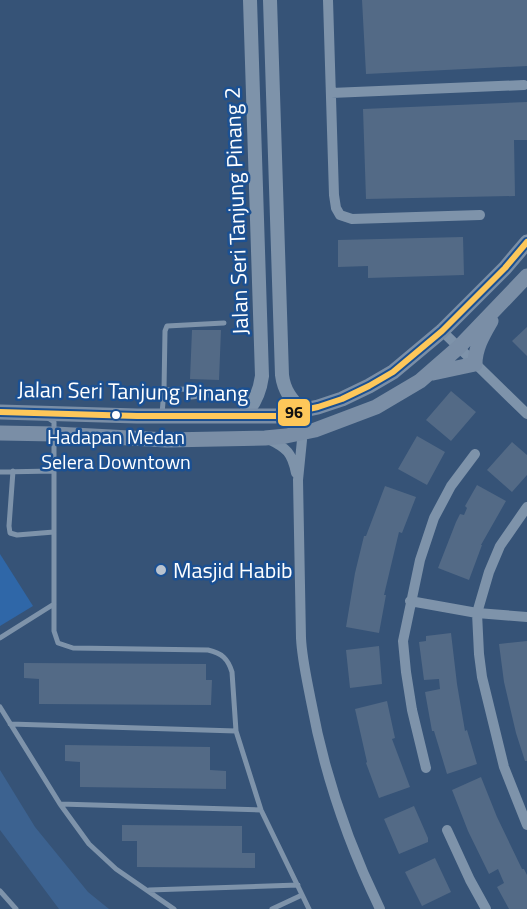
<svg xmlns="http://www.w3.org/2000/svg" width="527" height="909" font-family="'Titillium Web',sans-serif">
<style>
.green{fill:#2f67a8}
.water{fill:#3c6290}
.building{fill:#536a86}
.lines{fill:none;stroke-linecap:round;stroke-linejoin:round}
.service{stroke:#7e93aa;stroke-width:5}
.minor{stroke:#7e93aa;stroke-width:10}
.tertiary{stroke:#7e93aa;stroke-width:14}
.secondary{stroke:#7a8ea6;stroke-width:15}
.bus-1-casing{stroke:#1b5092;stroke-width:10}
.bus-1{stroke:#fdc75a;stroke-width:6}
.bus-dot{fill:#fff;stroke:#1b5092;stroke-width:2}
.poi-dot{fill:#b9c3cf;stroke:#1b5092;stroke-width:2}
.labels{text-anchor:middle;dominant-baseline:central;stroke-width:5;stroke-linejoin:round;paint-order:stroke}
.bus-label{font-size:20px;fill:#fff;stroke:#1b5092}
.street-label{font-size:22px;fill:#fff;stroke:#1b5092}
.poi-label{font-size:22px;fill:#fff;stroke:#1b5092;text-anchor:start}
.line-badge{stroke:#1b5092;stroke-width:2}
.pale-badge-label{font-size:16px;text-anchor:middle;font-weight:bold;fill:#111}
</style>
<rect width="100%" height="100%" fill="#365377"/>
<path class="green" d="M0,554L33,606L0,626Z"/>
<path class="water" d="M0,770L35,827L88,892L109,909H59L0,830Z"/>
<path class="building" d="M362,0H527V66L366,74Z
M527,102V140H514L515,196L366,199L363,109Z
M463,237L464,275L368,278V266L338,267V240Z
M527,327V356L512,341Z
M192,330H221L219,380L190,379Z
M451,391L476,412L451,441L426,420Z
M417,436L445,452L427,485L398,469Z
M512,442L527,455V475L512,492L487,470Z
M477,485L506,501L481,545H482L469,580L438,568L456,522L460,514L464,515L467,508L465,506Z
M385,486L416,497L402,533L399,532L384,595H386L379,633L346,627L355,573L364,536H366Z
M451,633L457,684L465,731L467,730L477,764L447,774L434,731H432L425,692L440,689L439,679L424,680L419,642L426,641V636Z
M527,641V761H525L516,733L504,682L499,644Z
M379,646L382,684L350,688L346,650Z
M24,663L206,664V680H212L211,705L39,704V679L24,678Z
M387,701L395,738L392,739L410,787L379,798L366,763L367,762L355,709Z
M65,745L210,747V770L226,771V789L80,787V762L65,761Z
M481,777L497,817L522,869H524L527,875V909H509L497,887L504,883L498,869L489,874L468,831L452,790Z
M414,806L428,838V842L399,854L384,819Z
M122,825L242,826V853H255V868L137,867V841H122Z
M435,858L451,892L422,906L405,872Z"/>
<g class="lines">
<path class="service" d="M164,390L185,389L191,397L219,394
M162,414L164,390L165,331L167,326L224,323
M48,418L54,422V631L58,643L73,648L208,650C222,653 228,659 232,672L236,731L261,810L309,909
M13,471L9,526L10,533L17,535L54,532
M0,472L54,471
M0,638L54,604
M0,707L60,804L89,844L116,869L174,909
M10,724L236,731
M60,804L261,810
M149,890L298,885
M0,891L16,909
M272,909L302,895"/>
<path class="minor" d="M328,0L334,195L336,208L340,215L352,219L480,215
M331,93L524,85
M442,331L527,414
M277,416L284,418L297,429L302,440L298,480L301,638C302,659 307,680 311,701C324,773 348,843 380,909
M268,439C287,448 292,453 296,473
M527,507L500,546L489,572L477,613L479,654L482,677L504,767L527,825
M410,601L477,613L527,617
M426,768L412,710L406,672L403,641L420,560L434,518L451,486L475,454
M447,830L470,880L486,909"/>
<path class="tertiary" d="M270,0L282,375C284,391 291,399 302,411
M244,415C255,404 260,391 262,376L250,0"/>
<path class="secondary" d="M433,373L475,364C475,348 483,335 491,321
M0,412L137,416H276L318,407L342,399L369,386L393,372L442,331L505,268L527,242
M0,433L55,434L167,440L265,438L286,436L315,430L376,407L420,381L459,347L527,276"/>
<g class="bus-1-casing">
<path id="bus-1" d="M0,412L137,416H276L318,407L342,399L369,386L393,372L442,331L505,268L527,242"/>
</g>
<use href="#bus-1" class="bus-1"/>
</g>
<circle class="bus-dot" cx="116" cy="415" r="5"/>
<circle class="poi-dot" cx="161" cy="570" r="6"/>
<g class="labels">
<g class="bus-label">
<text x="116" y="436">Hadapan Medan<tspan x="116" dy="25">Selera Downtown</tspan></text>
</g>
<g class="street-label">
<text transform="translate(236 211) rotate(-92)">Jalan Seri Tanjung Pinang 2</text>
<text transform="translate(133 391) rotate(1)">Jalan Seri Tanjung Pinang</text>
</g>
<g class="poi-label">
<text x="173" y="570">Masjid Habib</text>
</g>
</g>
<rect class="line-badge" x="277" y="398" width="34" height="29" rx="6" fill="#fdc75a"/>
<g class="pale-badge-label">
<text x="294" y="418">96</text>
</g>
</svg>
